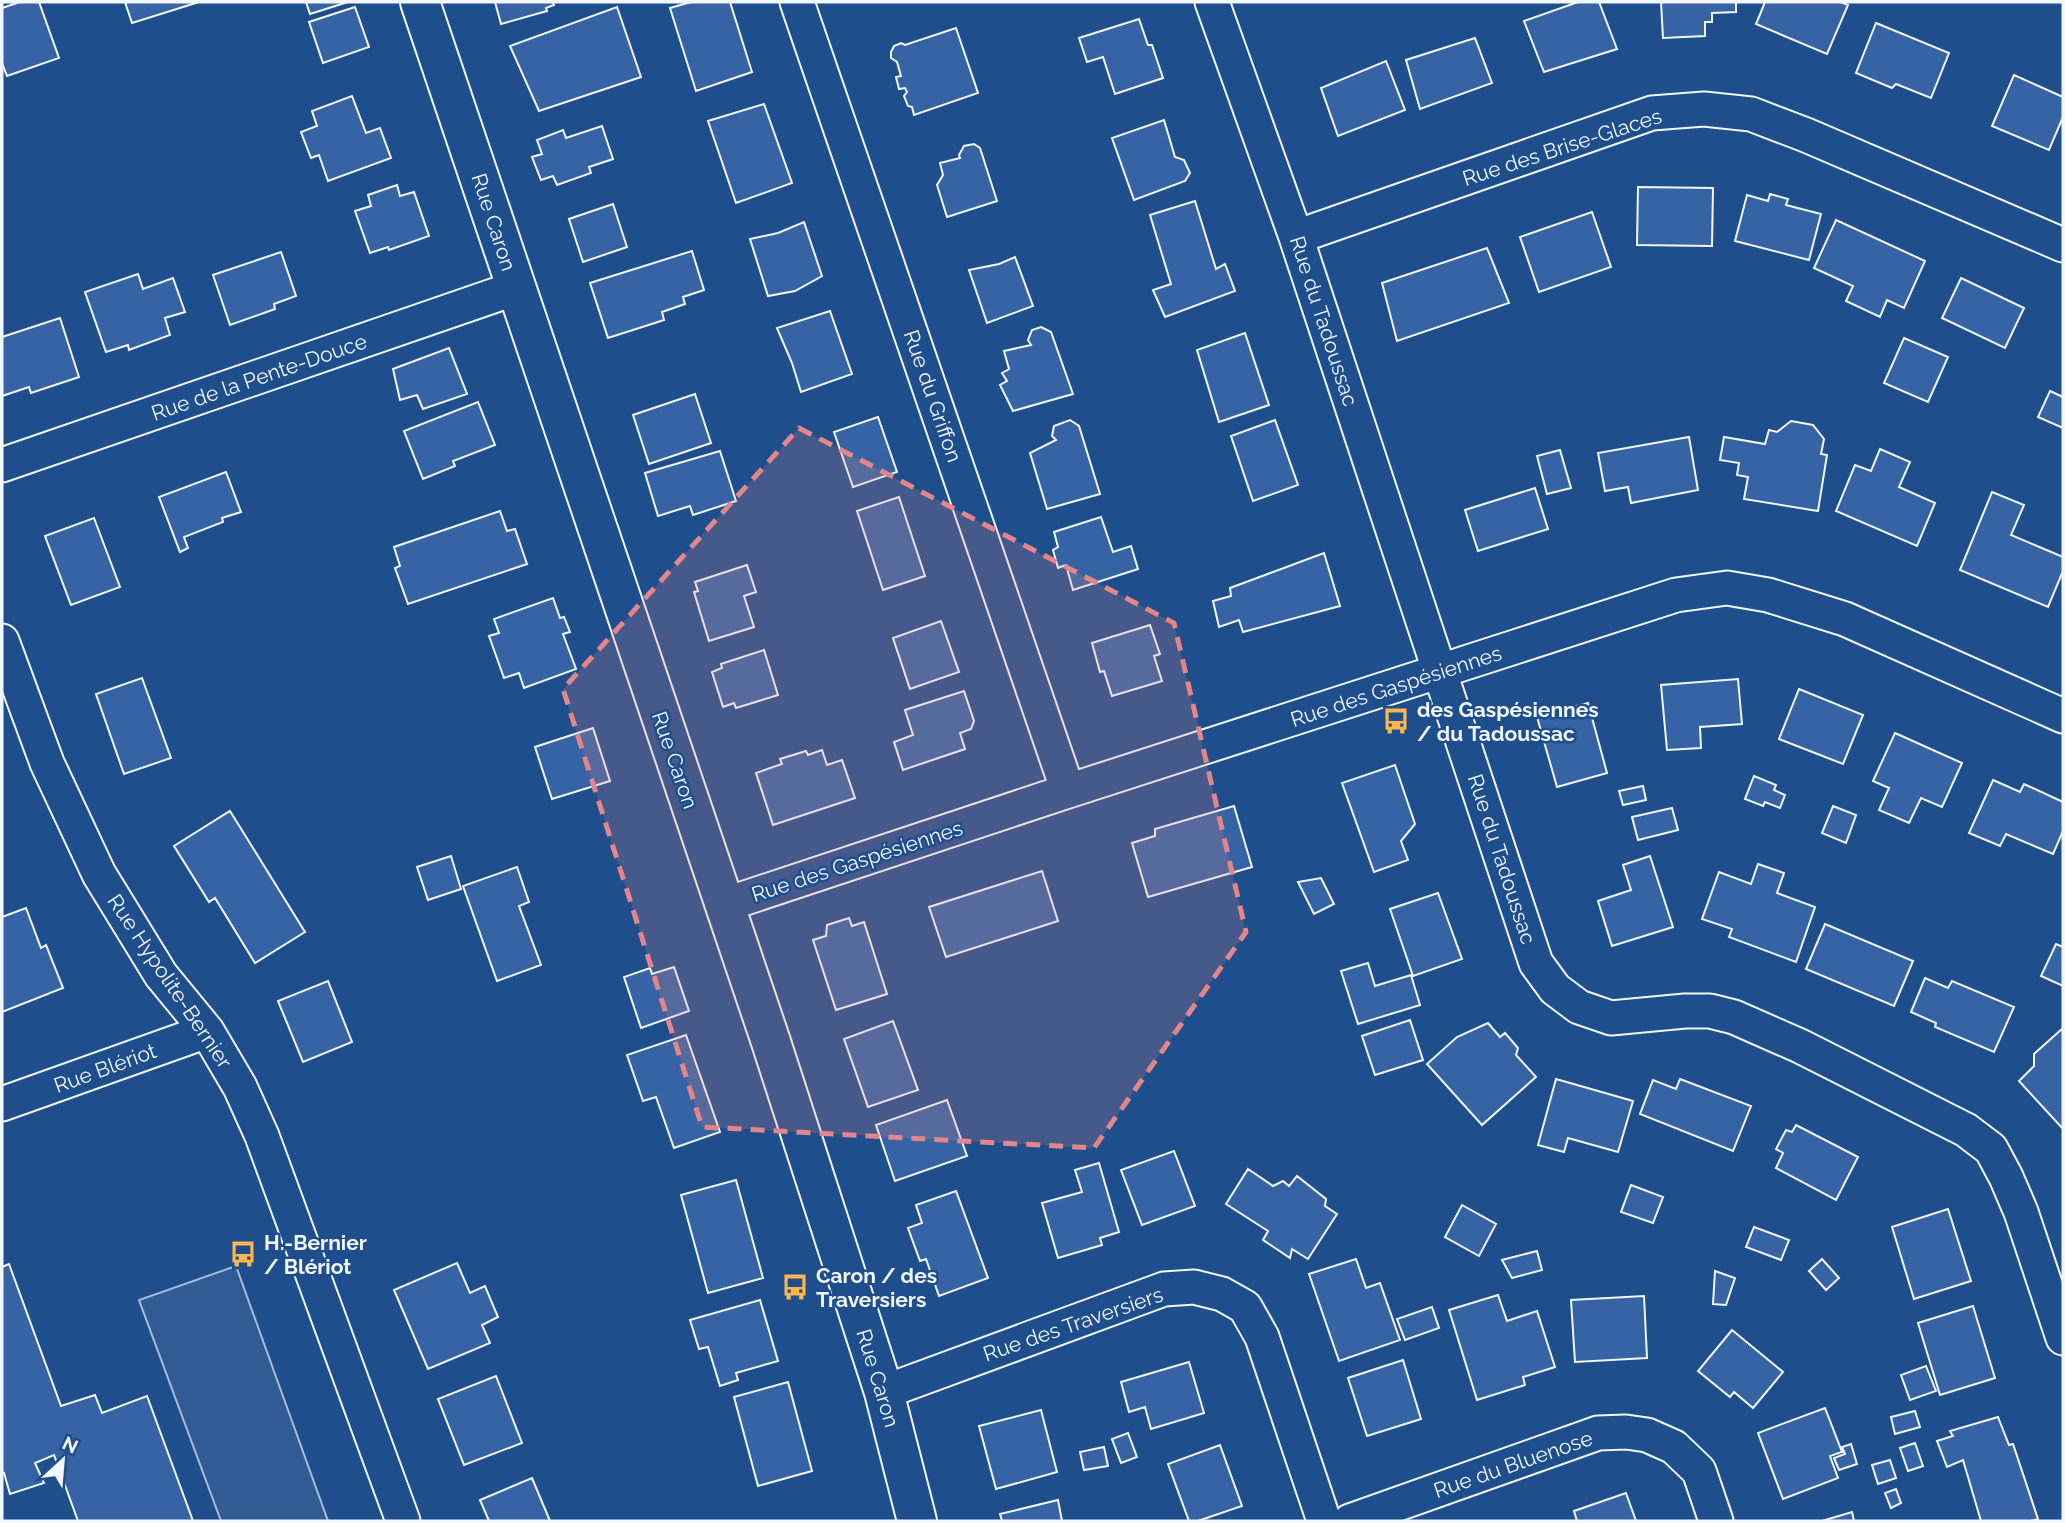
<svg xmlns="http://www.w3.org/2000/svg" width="2065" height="1523" font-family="Raleway,sans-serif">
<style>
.parking{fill:#305b95;stroke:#a8bbd7;stroke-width:2}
.building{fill:#3563a3;stroke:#f2f6ff;stroke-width:2}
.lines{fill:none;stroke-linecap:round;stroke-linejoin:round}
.street-casing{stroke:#f2f6ff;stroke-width:37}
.secondary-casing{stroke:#f2f6ff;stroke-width:42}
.street{stroke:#1f4e8c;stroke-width:33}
.secondary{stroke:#1f4e8c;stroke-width:38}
.marked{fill:#e38589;fill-opacity:0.2;stroke:#e38589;stroke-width:5;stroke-dasharray:14 9;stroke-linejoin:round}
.labels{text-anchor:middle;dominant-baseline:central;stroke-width:5;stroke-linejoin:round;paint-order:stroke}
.street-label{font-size:21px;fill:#f2f6ff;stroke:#1f4e8c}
.poi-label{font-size:21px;font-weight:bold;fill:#f2f6ff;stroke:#1f4e8c;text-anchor:start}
</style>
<rect width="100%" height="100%" fill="#1f4e8c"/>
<path class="parking" d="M236,1266L328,1521H221L139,1300Z"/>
<path class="building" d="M20,2H39L59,58L7,76L2,63V8Z
M125,2H199L132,23Z
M306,2H348L310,14Z
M495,2H553L554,5L546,8L547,11L501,24Z
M691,2H730L752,72L696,91L670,8Z
M1578,2H1599L1617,49L1544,72L1524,21Z
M1661,2H1736V12L1712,13V22H1705V36L1663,38Z
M1765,2H1841L1848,5L1827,54L1756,24Z
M355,7L369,47L323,63L309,22Z
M617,7L641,77L539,111L510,46Z
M1139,19L1148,45H1152L1163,78L1115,94L1103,57L1087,62L1079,38Z
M1876,23L1949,53L1931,98L1896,84L1892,88L1856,73Z
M956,28L978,93L914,115L912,107L908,106L904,96L907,92L905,88L899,89L896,77L901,76L897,62L891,58V52L894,46L901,43L905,45Z
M1475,38L1492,83L1420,109L1406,60Z
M1386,61L1405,110L1338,136L1321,88Z
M2014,75L2063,97V117L2049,150L1992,126Z
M352,96L366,133L380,128L391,158L328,181L319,155L311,158L301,132L317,126L312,111Z
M764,104L792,183L736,203L708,121Z
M1164,120L1175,157L1184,160L1190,173L1185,181L1134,200L1112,138Z
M602,126L613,159L589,167L591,173L557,185L553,176L541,180L532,157L542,154L537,140L563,130L566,138Z
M974,144L980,148L997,201L947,217L937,185L943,175L940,163L960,158L959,155L964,146Z
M397,185L400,196L414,192L429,236L389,250L388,247L370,253L355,211L371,206L368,195Z
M1638,187L1713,188L1712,246L1637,245Z
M1770,194L1788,199L1786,205L1821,214L1809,260L1735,241L1747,195L1768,201Z
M1195,201L1216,269L1225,264L1235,291L1165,317L1153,290L1171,284L1150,215Z
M613,204L627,247L583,262L569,219Z
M1592,212L1611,267L1539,292L1520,237Z
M1836,220L1925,261L1904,308L1887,300L1880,317L1846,301L1853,286L1814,268Z
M804,222L822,276L795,291L768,296L750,239L778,233Z
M1487,248L1509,303L1397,341L1382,283Z
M692,251L704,290L683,297L685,304L662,312L664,320L608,338L590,283Z
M281,252L296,296L274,304L275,309L230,325L213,275Z
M1015,257L1033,306L987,323L969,270L999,264Z
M138,274L143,289L173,278L185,312L165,318L170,335L129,350L128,345L106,352L85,292Z
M1961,278L2024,308L2005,348L1942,318Z
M830,311L852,374L801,392L792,363L777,328Z
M60,318L79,377L31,393L29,387L2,396V337Z
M1041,327L1051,332L1073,394L1013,411L1000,385L1007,381L1002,373L1009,369L1004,351L1031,345L1028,340L1032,330Z
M1245,333L1269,405L1219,422L1197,350Z
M1904,338L1948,357L1928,402L1884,383Z
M449,348L467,394L423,409L417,395L400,400L393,369Z
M2050,391L2063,397V428L2038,417Z
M695,394L711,443L649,464L633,415Z
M478,402L495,445L453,461L455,466L423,479L404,431Z
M878,417L897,472L853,487L834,432Z
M1070,420L1079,426L1100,494L1047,509L1030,453L1056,440L1052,436L1054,426Z
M1275,420L1298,485L1253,501L1231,436Z
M1791,421L1813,425L1824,439L1821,454L1827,455L1818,511L1744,499L1748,477L1737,475L1739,463L1720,460L1724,437L1765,444L1769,430L1777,432Z
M1689,437L1698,490L1631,503L1628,487L1605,491L1598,453Z
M1880,449L1910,462L1899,487L1935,503L1917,546L1836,511L1855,465L1871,471Z
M1560,450L1571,488L1547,494L1537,456Z
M720,451L736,501L693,515L690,506L658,516L645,473Z
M226,472L241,512L222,518L223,522L184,537L188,548L180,552L159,497Z
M1535,488L1548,529L1478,551L1465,510Z
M1992,492L2024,505L2011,535L2063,557V571L2048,607L1960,570Z
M899,497L925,576L883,590L857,511Z
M500,511L507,531L515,529L527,564L408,604L395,568L400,566L394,547Z
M1101,517L1113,552L1131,546L1138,569L1073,590L1066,565L1058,568L1053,550L1058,547L1054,532Z
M94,518L120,587L71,605L45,536Z
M1324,553L1340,606L1243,632L1239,620L1219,627L1213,601L1231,596L1230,588Z
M747,565L756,592L744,596L754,627L709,641L694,592L698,591L695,582Z
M553,598L560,618L564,617L570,632L563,634L576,669L524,688L519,673L504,678L489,636L499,633L494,619Z
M941,621L959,672L910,689L893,638Z
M1150,625L1160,654L1154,656L1162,681L1112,696L1104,671L1100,672L1092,643Z
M764,650L778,695L736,708L734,703L723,707L712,672L722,668L721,664Z
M142,678L171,758L124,774L96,694Z
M1738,679L1742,724L1700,727L1701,748L1667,750L1661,685Z
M1799,689L1863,715L1843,764L1779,739Z
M964,691L974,721L971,729L960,733L965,749L903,770L894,742L913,735L905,710Z
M1588,703L1607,773L1557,787L1537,717Z
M593,728L610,781L552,799L535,747Z
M1895,733L1962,763L1942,807L1921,798L1909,823L1879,810L1889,788L1873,781Z
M822,750L827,765L842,760L855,798L773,825L756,773L782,764L780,759L806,751L808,755Z
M1395,765L1415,824L1401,841L1408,860L1374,872L1342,783Z
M1754,776L1776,785L1774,790L1785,795L1780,808L1765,802L1763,806L1745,799Z
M1993,780L2020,792L2024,784L2063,802V831L2053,854L2006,834L2000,846L1969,833Z
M1643,786L1646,800L1623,805L1619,791Z
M1234,806L1252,867L1148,897L1132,843L1155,836V829Z
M1833,806L1856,815L1846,843L1822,833Z
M1672,808L1678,830L1638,840L1632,817Z
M230,811L305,932L255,963L215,898L209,902L174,846Z
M451,856L461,889L428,900L417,867Z
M1650,856L1673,927L1612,946L1598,901L1631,890L1623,865Z
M1758,864L1784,873L1777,893L1815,907L1796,962L1729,937L1732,929L1702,919L1719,872L1751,884Z
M517,867L529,902L519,906L541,965L497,981L463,886Z
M1042,871L1058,921L946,957L929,907Z
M1321,878L1334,904L1314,914L1298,882Z
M1438,893L1462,959L1413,976L1390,909Z
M26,908L41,948L46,945L63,988L2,1012V917Z
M849,918L852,926L864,922L887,994L836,1010L813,940L826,936L827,925Z
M1825,924L1913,961L1894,1006L1806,969Z
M2056,944L2063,947V986L2041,976Z
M1368,963L1375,986L1411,975L1420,1005L1358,1024L1341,971Z
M674,967L689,1011L641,1028L624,977L650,968L652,974Z
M1925,978L1948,988L1952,981L2014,1007L1994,1052L1935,1027L1936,1023L1911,1012Z
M328,981L352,1042L303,1062L278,1001Z
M1410,1020L1423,1060L1375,1075L1362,1036Z
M893,1021L918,1090L868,1107L844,1039Z
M1488,1023L1500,1037L1505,1033L1518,1048L1516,1055L1536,1077L1482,1125L1427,1064L1457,1037Z
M2063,1028V1129L2019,1081L2034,1066V1054Z
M686,1035L720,1132L674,1148L656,1097L643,1101L627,1055Z
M1556,1079L1633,1101L1618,1152L1568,1138L1564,1152L1538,1145Z
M1680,1079L1751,1106L1733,1151L1640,1114L1653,1080L1676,1089Z
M947,1100L967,1156L895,1181L876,1125Z
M1796,1125L1858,1157L1836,1200L1776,1168L1783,1153L1776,1149L1786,1130L1792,1132Z
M1174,1151L1195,1206L1142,1225L1121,1170Z
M1099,1163L1119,1232L1100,1238L1102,1245L1058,1258L1042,1203L1082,1192L1075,1170Z
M1248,1169L1273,1186L1283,1181L1289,1186L1297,1176L1326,1199L1325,1206L1337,1214L1308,1259L1292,1249L1290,1258L1263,1240L1268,1231L1226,1204Z
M736,1180L763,1278L708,1293L681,1195Z
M1631,1185L1663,1197L1653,1223L1621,1212Z
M956,1191L988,1278L939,1296L926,1259L920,1261L908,1228L922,1223L916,1205Z
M1462,1205L1496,1224L1479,1256L1445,1237Z
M1948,1209L1971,1281L1914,1299L1892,1227Z
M1754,1227L1789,1240L1781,1260L1746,1247Z
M1537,1251L1542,1270L1512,1278L1502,1260Z
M1356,1259L1366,1288L1380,1283L1400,1340L1339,1361L1309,1274Z
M1822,1259L1839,1278L1826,1290L1809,1271Z
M457,1263L470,1293L485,1286L498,1317L482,1325L490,1343L428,1369L394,1290Z
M9,1264L61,1406L95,1395L102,1413L147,1396L193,1521H78L54,1455L35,1463L44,1483L10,1494L4,1473L2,1474V1267Z
M1715,1271L1735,1278L1726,1305L1713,1304Z
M1498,1295L1507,1321L1537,1311L1555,1367L1523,1377L1525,1385L1477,1400L1449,1310Z
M1644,1296L1647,1358L1575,1362L1571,1300Z
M760,1300L778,1361L736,1373L738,1380L720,1386L708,1347L699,1349L690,1320Z
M1973,1306L1995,1378L1940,1395L1918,1323Z
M1432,1307L1439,1328L1405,1340L1397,1319Z
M1732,1330L1783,1372L1753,1408L1734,1392L1730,1397L1698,1371Z
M1403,1360L1421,1419L1367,1436L1348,1378Z
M1189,1362L1204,1413L1151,1429L1145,1407L1129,1412L1121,1382Z
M1926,1366L1936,1391L1910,1400L1901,1375Z
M496,1376L522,1443L464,1465L438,1399Z
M788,1382L812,1471L758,1486L734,1397Z
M1825,1408L1842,1452L1830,1456L1838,1478L1783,1499L1758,1433Z
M1041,1410L1057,1472L996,1489L979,1426Z
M1915,1411L1920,1427L1895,1434L1891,1417Z
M1998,1417L2009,1445L2013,1444L2038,1519L2031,1521H1981L1963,1460L1947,1467L1937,1441L1953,1436L1950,1431Z
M1128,1433L1137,1457L1121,1463L1112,1439Z
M1915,1443L1923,1466L1908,1471L1900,1448Z
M1851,1444L1857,1464L1839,1470L1834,1458L1845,1454L1842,1447Z
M1220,1445L1242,1506L1198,1521H1189L1168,1464Z
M1104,1447L1108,1466L1084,1470L1080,1452Z
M1890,1460L1896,1478L1878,1484L1872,1465Z
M532,1478L550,1521H489L480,1500Z
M1896,1489L1901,1503L1891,1508L1885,1493Z
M1626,1493L1636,1521H1577L1574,1511Z
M1058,1500L1062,1521H1002L1000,1514Z
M1852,1512L1854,1521H1822Z"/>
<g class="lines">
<g class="street-casing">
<path id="street" d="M797,2L1068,791
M1212,2L1296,237L1536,963L1555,989L1579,1007L1611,1018L1685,1011H1710L1734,1017L1800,1046L1966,1130L1991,1149L2006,1177L2021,1212L2063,1338
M1296,237L1652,113L1704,109L1751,114L1806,135L2063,245
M2,465L516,288
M2,641L47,763L99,874L161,975L207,1031L240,1087L262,1136L403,1521
M724,905L1068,791L1676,595L1727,588L1768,595L1845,619L2063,716
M2,1104L207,1031
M884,1392L1164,1289L1194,1287L1222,1294L1245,1307L1262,1337L1324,1521
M1350,1521L1598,1433L1626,1432L1647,1435L1674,1447L1699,1471L1716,1521"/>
</g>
<g class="secondary-casing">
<path id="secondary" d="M420,2L771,1042L884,1392L917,1521"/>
</g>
<use href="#street" class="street"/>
<use href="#secondary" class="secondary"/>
</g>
<path class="marked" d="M799,428L1174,623L1246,932L1094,1148L702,1127L563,689Z"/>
<defs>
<g id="bus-bare" transform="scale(2.1)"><path d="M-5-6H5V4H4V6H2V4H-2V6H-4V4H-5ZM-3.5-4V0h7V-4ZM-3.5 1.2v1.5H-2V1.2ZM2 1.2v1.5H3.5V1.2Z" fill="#ffb74d" stroke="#1f4e8c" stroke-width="2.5" paint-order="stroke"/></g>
</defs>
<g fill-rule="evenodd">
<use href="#bus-bare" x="1396" y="721"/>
<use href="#bus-bare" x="243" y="1254"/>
<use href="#bus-bare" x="795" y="1287"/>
</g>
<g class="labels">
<g class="street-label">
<text transform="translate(1562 147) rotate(-18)">Rue des Brise-Glaces</text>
<text transform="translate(494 222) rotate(72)">Rue Caron</text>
<text transform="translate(1324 321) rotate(72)">Rue du Tadoussac</text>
<text transform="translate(259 377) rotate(-19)">Rue de la Pente-Douce</text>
<text transform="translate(933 396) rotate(71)">Rue du Griffon</text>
<text transform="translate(1396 686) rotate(-18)">Rue des Gaspésiennes</text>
<text transform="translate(675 760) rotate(71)">Rue Caron</text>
<text transform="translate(1502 859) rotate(72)">Rue du Tadoussac</text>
<text transform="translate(857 861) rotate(-18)">Rue des Gaspésiennes</text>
<text transform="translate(170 981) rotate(56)">Rue Hypolite-Bernier</text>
<text transform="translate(105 1068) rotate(-20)">Rue Blériot</text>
<text transform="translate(1073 1324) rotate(-19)">Rue des Traversiers</text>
<text transform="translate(878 1378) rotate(73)">Rue Caron</text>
<text transform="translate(1513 1464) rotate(-19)">Rue du Bluenose</text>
</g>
<g class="poi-label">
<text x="1417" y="709">des Gaspésiennes<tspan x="1417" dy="24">/ du Tadoussac</tspan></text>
<text x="264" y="1242">H.-Bernier<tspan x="264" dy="24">/ Blériot</tspan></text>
<text x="816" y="1275">Caron / des<tspan x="816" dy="24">Traversiers</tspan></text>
</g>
</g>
<rect width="2065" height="1523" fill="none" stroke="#f2f6ff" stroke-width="7"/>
<g transform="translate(63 1460) rotate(26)" stroke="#1f4e8c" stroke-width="5" paint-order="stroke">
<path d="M0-5L12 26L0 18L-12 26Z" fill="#f2f6ff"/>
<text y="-10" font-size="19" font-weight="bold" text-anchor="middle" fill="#f2f6ff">N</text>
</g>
</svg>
